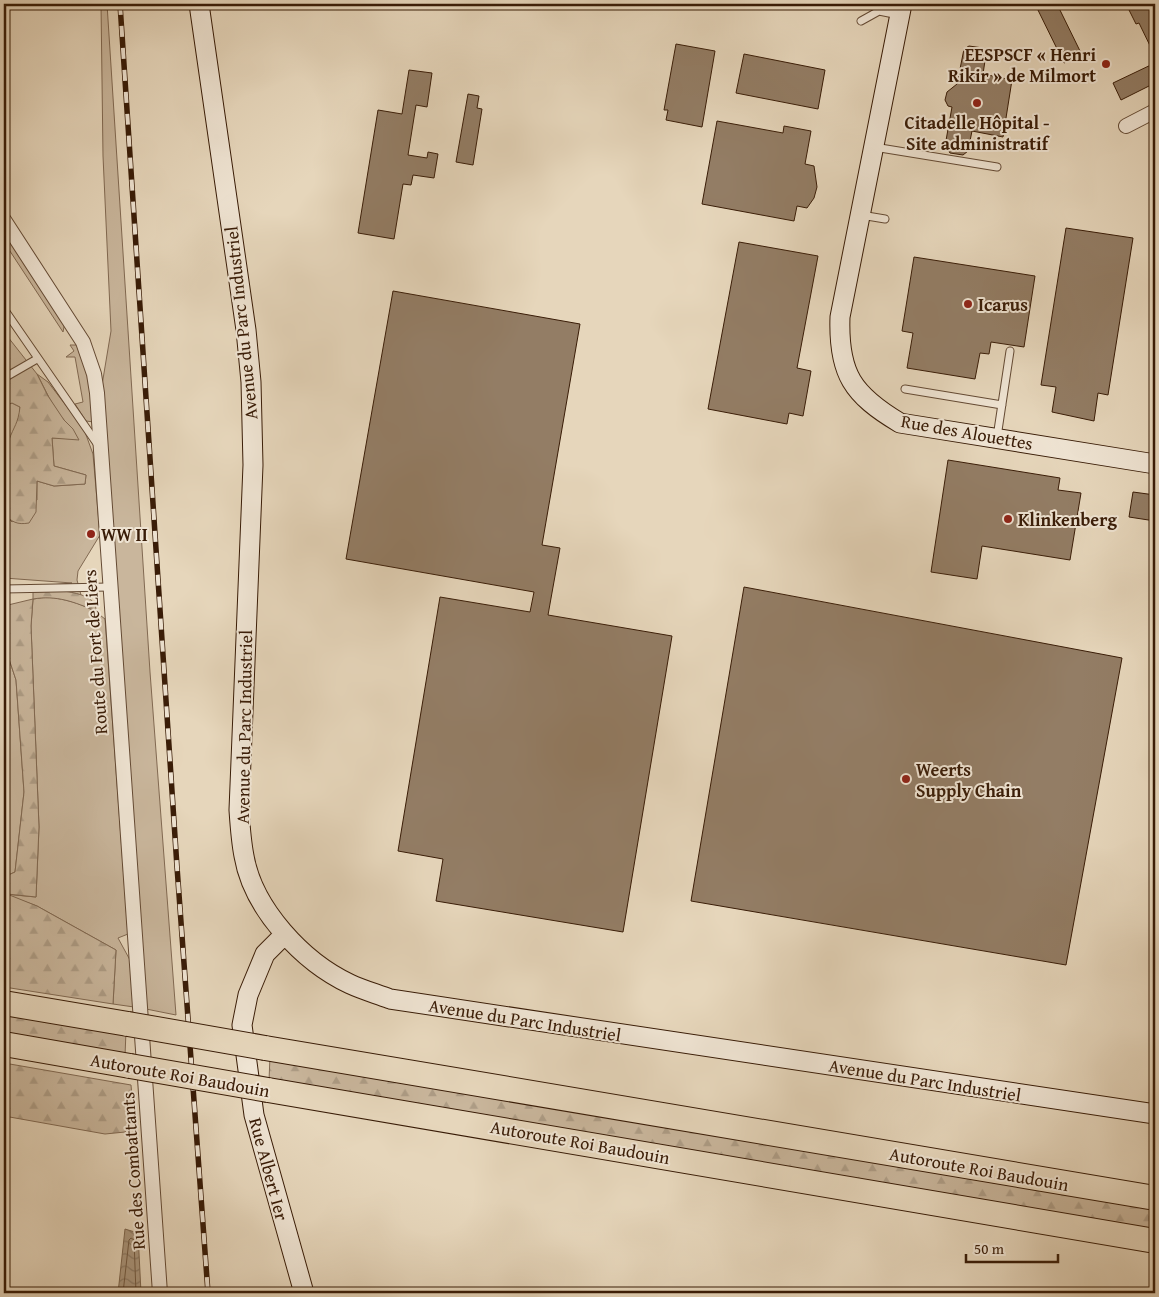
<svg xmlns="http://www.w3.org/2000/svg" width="1159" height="1297" font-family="'Gentium Book Plus',serif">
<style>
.grass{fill:#c9b69c;stroke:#816952}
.forest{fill:url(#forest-firs);stroke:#816952}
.water{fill:url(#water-waves);stroke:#7d664e}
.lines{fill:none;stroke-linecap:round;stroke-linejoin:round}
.shore{stroke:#725a42;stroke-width:1}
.building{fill:#937d65;stroke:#391c07}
.lane-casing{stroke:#644a34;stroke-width:9}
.street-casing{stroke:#644a34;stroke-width:16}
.secondary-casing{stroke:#391c07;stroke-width:21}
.highway-casing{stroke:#391c07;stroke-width:26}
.lane{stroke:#efe4d3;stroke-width:7}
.street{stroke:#efe4d3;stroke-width:14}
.secondary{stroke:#efe4d3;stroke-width:19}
.highway{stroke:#e6d6bb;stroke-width:24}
.rail-casing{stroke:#391c07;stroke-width:5.5}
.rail{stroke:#efe4d3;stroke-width:4;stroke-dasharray:11;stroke-linecap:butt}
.highway-bridge-casing{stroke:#391c07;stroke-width:26;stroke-linecap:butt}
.highway-bridge{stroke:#e6d6bb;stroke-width:24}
.poi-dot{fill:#8f2418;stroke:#efe4d3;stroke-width:2}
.labels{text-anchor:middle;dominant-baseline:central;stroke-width:4;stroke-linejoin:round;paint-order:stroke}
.poi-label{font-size:18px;font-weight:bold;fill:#391c07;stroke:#efe4d3;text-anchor:start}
.street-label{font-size:18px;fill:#391c07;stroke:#efe4d3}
</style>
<defs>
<pattern id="forest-firs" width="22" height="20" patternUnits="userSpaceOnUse" patternTransform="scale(1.25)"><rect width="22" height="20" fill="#c9b69c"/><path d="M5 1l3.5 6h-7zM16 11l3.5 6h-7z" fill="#ad9c85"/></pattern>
<pattern id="water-waves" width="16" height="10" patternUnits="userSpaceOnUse" patternTransform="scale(1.25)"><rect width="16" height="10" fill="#ab977e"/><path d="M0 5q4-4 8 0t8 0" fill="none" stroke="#8c7a65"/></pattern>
</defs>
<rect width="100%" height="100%" fill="#e6d6bb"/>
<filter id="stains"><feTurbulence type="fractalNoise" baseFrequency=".004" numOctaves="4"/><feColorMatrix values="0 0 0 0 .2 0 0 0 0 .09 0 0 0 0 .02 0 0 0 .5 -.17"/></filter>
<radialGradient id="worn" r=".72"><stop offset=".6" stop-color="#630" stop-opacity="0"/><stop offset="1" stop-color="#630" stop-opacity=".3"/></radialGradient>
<path class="grass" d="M101,4H107L150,672L176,1015L146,1009L101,391L111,331L103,156Z
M4,229L65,322L63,332L4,242Z
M70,345H78L89,375L94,422L86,421L75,404L83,402L75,357H66L74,351Z
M37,374L48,382L77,420L85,432L93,454L100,535L78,571L77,580L81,595L64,591L43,592L40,586L72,583L4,578V514L12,522L37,500V481L54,486L85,484L86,475L54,466L52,438L78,439C74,431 70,427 64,420C52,406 45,389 37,374Z
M12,403L20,407L19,423L9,440L4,465V406Z
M47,597C67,599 89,605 105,619L128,934L118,938L130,960L134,1007L113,1004L116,950L37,906L4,894L36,897L39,827L31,626L33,599Z
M8,605L7,653L16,680L24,792L15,872L4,877V606Z"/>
<path class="forest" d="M4,332L37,374L48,396L64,420L73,429L79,440L52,438L54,466L86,475L85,484L54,486L37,481L36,512L29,523C17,525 12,522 4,514C4,490 0,463 9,440C14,426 18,424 20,407L12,403L4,406Z
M64,591C75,593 97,596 96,611C74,602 57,595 33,599L31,626L39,827L36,897L7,894L37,906L116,950L113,1004L4,987V877L15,872L24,792L16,680L7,653L8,605L33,599V592Z
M4,1010L126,1031L125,1056L4,1036Z
M270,1056L1155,1209V1232L269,1081Z
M4,1063L131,1085L134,1119L125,1132L105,1134L4,1116Z"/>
<path class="water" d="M125,1229L138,1233L141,1293H118Z"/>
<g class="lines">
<path class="shore" d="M123,1293L129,1240L131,1238L134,1240L136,1293"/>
</g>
<path class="building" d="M1035,4H1057L1082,55L1064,63Z
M1126,4H1155V56L1139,23L1136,24Z
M676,44L715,51L702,127L666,120L668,110H664Z
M969,46L983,48L986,54L983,74L1012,80L1003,137L972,131L968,151L963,155L950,153L945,146L952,107L948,106L945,100L947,92L957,84L964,49Z
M744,54L825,70L818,109L736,93Z
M1155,63V83L1121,100L1113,83Z
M409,70L432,73L427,107L416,105L408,155L427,158L428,152L438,154L434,178L413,175L411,185L403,184L394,239L358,233L378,110L402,114Z
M468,94L479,96L477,108L482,109L473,165L456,162Z
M717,121L783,133L784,126L811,131L805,164L814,166L817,187L814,198L807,208L797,206L794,221L702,204Z
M1066,228L1133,238L1108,395L1098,393L1094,421L1052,412L1056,387L1041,385Z
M739,242L818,256L797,368L811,371L803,416L789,413L787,424L708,409Z
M914,257L1035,276L1024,347L991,342L989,354L980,353L975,379L907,368L913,333L902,331Z
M393,291L580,324L542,545L560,548L548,615L672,636L623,932L436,901L443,859L398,851L440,597L530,612L534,592L346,559Z
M948,460L1060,478L1058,490L1081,493L1070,560L982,546L977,579L931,572Z
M1133,492L1155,495V521L1129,517Z
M744,587L1122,658L1066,965L691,901Z"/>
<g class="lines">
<g class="lane-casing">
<path id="lane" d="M861,21L879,11L899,15
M874,147L997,167
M861,215L885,219
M4,309L98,445
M4,378L37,359
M905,389L1002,405
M997,437L1010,351
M4,589L109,587"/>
</g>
<g class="street-casing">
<path id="street" d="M1126,126L1155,111
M4,220L83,342L94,374L97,393L160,1293"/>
</g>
<g class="secondary-casing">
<path id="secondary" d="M199,4L246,330L251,382L253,465L239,810C240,825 241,841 244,856C253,909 303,962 350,984C363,990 377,994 390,999L1155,1114
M902,4L840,317C838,374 853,395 900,423L1155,464
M284,935L265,954L248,995L242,1025L254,1115L304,1293"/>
</g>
<g class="highway-casing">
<path id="highway" d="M4,1003L128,1024
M4,1044L130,1066
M265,1048L1155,1198
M268,1090L1155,1241"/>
</g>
<use href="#lane" class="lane"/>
<use href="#street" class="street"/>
<use href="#secondary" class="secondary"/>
<use href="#highway" class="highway"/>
<g class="rail-casing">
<path id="rail" d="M120,4L177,867L208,1293"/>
</g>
<use href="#rail" class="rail"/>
<g class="highway-bridge-casing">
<path id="highway-bridge" d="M128,1024L265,1048
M130,1066L268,1090"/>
</g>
<use href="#highway-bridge" class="highway-bridge"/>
</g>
<g class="poi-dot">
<circle cx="1106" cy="64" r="5"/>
<circle cx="977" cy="103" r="5"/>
<circle cx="968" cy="304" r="5"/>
<circle cx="1008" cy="519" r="5"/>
<circle cx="91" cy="534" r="5"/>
<circle cx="906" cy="779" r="5"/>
</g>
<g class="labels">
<g class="poi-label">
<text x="1096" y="54" text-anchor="end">EESPSCF « Henri<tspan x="1096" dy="21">Rikir » de Milmort</tspan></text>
<text x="977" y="122" text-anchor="middle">Citadelle Hôpital -<tspan x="977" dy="21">Site administratif</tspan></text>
<text x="978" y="304">Icarus</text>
<text x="1018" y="519">Klinkenberg</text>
<text x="101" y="534">WW II</text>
<text x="916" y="769">Weerts<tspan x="916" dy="21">Supply Chain</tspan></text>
</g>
<g class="street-label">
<text transform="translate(241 323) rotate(-96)">Avenue du Parc Industriel</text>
<text transform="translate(967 432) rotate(10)">Rue des Alouettes</text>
<text transform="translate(95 652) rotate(-94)">Route du Fort de Liers</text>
<text transform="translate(244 727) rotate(-89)">Avenue du Parc Industriel</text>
<text transform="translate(525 1020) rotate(9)">Avenue du Parc Industriel</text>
<text transform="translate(180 1075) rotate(10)">Autoroute Roi Baudouin</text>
<text transform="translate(925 1080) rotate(9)">Avenue du Parc Industriel</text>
<text transform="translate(580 1142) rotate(10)">Autoroute Roi Baudouin</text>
<text transform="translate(269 1169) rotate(75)">Rue Albert Ier</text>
<text transform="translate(979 1169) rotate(10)">Autoroute Roi Baudouin</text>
<text transform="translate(133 1171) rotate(-94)">Rue des Combattants</text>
</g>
</g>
<rect width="1159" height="1297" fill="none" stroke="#e6d6bb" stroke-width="20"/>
<rect x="5" y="5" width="1149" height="1287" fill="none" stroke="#391c07" stroke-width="2.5"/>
<rect x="10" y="10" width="1139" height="1277" fill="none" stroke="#391c07"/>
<path d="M966 1254v8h92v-8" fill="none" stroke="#391c07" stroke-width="2.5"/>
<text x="974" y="1254" font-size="15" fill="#391c07" stroke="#efe4d3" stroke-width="4" paint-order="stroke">50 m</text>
<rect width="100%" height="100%" filter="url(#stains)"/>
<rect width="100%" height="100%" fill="url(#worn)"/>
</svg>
